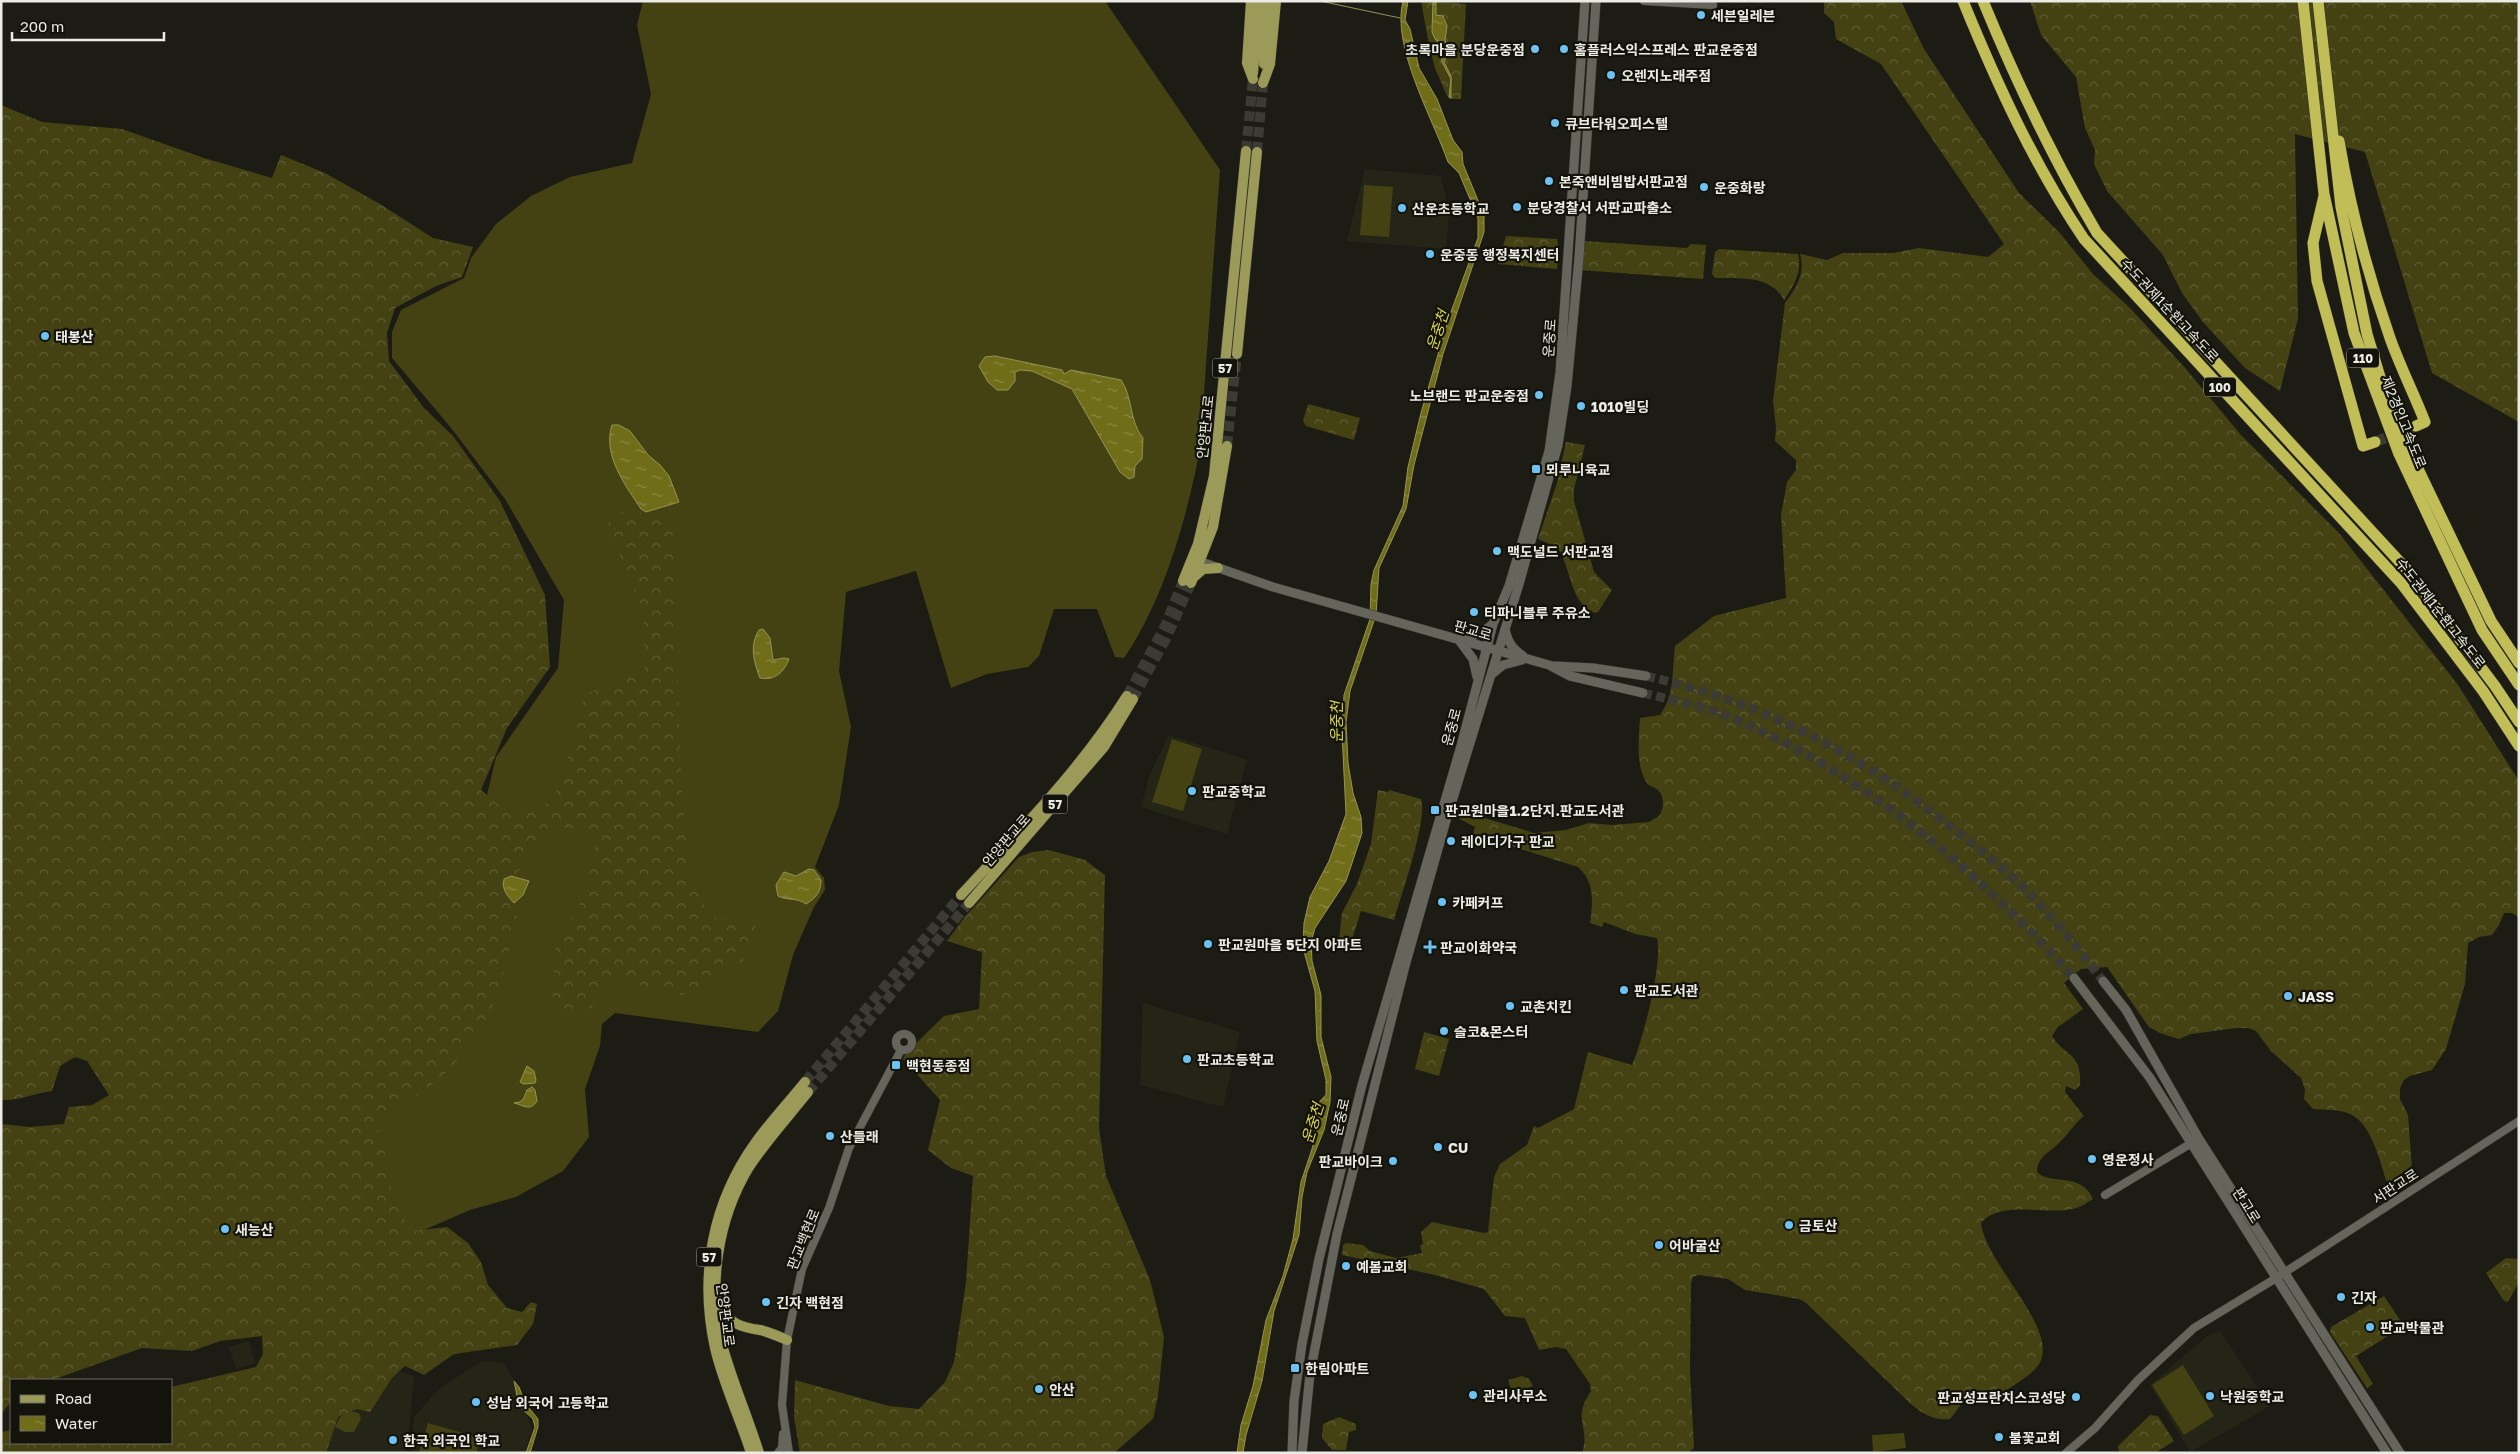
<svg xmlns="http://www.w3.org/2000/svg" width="2520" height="1454" font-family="'Golos Text','Noto Sans KR',sans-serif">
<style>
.built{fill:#252517}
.grass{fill:#444212}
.forest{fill:url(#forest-crowns)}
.water{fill:url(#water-ripples);stroke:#959356}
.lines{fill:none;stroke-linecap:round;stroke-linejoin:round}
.stream{stroke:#959356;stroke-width:1}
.secondary-tunnel{stroke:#3b3b34;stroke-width:9;stroke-dasharray:9 4.5;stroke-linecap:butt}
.primary-tunnel{stroke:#3b3b34;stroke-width:10;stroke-dasharray:10 5;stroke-linecap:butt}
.motorway-tunnel{stroke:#3b3b34;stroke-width:11;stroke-dasharray:11 5.5;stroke-linecap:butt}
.tertiary-casing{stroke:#353530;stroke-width:9}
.secondary-casing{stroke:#353530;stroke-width:10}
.primary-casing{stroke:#353530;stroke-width:11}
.motorway-casing{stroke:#353530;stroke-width:12}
.tertiary{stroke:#65655b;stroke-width:8}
.secondary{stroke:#65655b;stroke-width:9}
.primary{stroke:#9c9a59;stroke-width:10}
.motorway{stroke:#c1be57;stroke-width:11}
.poi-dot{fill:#6dc2f3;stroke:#13130b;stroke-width:2}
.labels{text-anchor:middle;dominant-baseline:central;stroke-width:4.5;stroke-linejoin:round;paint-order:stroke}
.shield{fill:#13130b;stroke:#ababa4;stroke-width:1}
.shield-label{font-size:12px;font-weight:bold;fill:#ecece6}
.poi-label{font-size:14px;font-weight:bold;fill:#ecece6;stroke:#13130b;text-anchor:start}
.street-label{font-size:14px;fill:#ecece6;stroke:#13130b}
.water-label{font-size:15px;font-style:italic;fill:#dfda4f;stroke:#13130b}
</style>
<defs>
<pattern id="forest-crowns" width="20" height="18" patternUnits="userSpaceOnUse" patternTransform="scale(1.25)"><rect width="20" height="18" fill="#444212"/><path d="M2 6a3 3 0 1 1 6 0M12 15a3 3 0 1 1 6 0" fill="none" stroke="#5f5d34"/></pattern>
<pattern id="water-ripples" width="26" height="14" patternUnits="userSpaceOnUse" patternTransform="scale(1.25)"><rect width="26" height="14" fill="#706d19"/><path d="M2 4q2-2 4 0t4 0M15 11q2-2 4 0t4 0" fill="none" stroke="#8b8946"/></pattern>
</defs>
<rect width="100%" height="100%" fill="#1c1c14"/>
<path class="built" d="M1365,169L1441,176L1449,213L1446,249L1347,241Z
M1169,735L1247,760L1227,834L1141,807L1150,774Z
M1143,1003L1240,1032L1223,1107L1140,1085Z
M2220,1331L2270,1406L2190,1452L2150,1385L2207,1336Z
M249,1341L255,1363L236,1369L229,1347Z
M482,1361L503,1363L513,1378L532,1429L525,1453H411L414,1417L439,1389Z
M394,1370L414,1376L407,1453H323L337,1419Z"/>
<path class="grass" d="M643,1H1105L1220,170L1200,449C1187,517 1164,600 1124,658L1115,657L1097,609H1054L1039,656L1028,667L987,674L951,688L916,571L846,592L839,671L851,727L839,805L815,867L824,878L825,890L814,907L793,955L778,1011L758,1032L615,1013L602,1024L600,1046L585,1089L589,1137L563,1171L516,1197L470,1210L408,1237L399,1223L374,1127L486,799L496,757L558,668L564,600L505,499L452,429L392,358V332L401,310L464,278L471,258L496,224L531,196L570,177L632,163L651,94L637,25Z
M1364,185L1393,187L1389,237L1360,235Z
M1172,739L1202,749L1183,811L1152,802Z
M2183,1365L2214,1416L2184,1435L2152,1385Z
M349,1411L359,1413L361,1419L354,1432H345L335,1427L340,1417Z
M428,1423L480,1438L476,1453H419Z
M1904,1433L1906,1448L1873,1452L1872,1435Z"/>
<path class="forest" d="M1421,1L1466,4L1461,99H1450L1447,96L1435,68L1429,45Z
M1824,1H1901L1924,49L2019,193L2059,232L2093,274L2130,308L2186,369L2241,435L2339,533L2458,685L2519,781V917L2512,913H2504L2499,925L2492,935L2479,937L2468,943L2465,984L2446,1049L2432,1070L2410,1076L2404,1080L2400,1088V1099L2408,1115L2412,1169L2411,1177L2393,1185L2387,1182C2380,1163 2372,1125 2352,1115C2342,1109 2325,1110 2313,1109L2304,1099L2305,1090L2301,1078L2271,1051L2256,1031L2248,1028H2236L2191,1034L2179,1039L2160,1033L2149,1027L2107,967L2081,969L2064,983L2083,1009L2058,1027L2052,1036C2065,1057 2082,1052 2080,1085L2075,1090L2066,1086L2065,1092L2084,1116C2074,1124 2068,1134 2060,1142C2050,1153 2038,1155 2037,1172C2050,1186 2081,1171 2093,1199C2086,1203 2080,1208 2072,1209C2045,1215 2001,1200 1981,1223C1985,1262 2055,1325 2041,1360C2037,1370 2027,1376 2019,1382C2001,1394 1986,1404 1963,1402L1950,1419C1934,1421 1923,1414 1911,1404L1805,1302L1799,1299L1745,1290L1728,1279L1698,1275L1693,1277L1691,1283L1690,1372L1694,1448L1687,1453H1582C1591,1427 1571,1420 1591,1391L1590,1384L1566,1349L1556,1347L1539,1350L1525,1318L1505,1316L1484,1289L1435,1275L1342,1255L1343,1245L1346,1243L1363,1245L1370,1251L1396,1258L1422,1253L1420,1245L1423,1244L1421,1232L1432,1222L1484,1233L1488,1232L1494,1177L1500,1164L1527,1145L1534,1126L1538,1128L1574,1109L1588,1052L1632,1065C1643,1040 1663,963 1657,938L1635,934L1604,922L1602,927L1590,923C1593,902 1595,882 1578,867L1473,834L1475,827L1456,817L1458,810L1534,833L1566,830L1589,823L1612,825L1649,822L1659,816C1664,808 1665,797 1658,790C1655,787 1650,787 1648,784C1635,769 1639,736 1640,718L1660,715C1675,696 1672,669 1675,646L1714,616L1786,598L1781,515L1787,482L1796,470V460L1775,441L1776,427L1773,401L1785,303C1796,289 1806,272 1800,254L1827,260L1843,253H1893L1919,248L1988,257L2004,244L1881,64L1836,39L1834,22L1824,13Z
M2030,1H2519V422L2432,373L2365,152L2295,134L2298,318L2280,391L2245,368L2203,322L2182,293L2163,255L2107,191L2094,164L2095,150L2085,128L2076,77L2041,35Z
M1,105L42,122L122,129L204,158L272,178L281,155L325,173L380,204L433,238L473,247L462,277L436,286L395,308L387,333L389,361L424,408L453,436L500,501L545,595L550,667L507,728L481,790L515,820L553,800L566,765L585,694L645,671L644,614L607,524L626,509L672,521L681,776L689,878L711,917L756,921L751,955L715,981L684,995L619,981L600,994L589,1011L552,1007L556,943L578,909L593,862L596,839L571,828L549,826L503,895L517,917C510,946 501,990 488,1016C465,1061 429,1093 384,1114L377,1134C389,1157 386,1168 392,1191C396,1206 403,1218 412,1231L447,1227L468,1243L481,1262L488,1285L507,1308L522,1312L531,1302L537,1304L533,1324L517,1345L454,1354L424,1375L405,1366L392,1378L370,1412L357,1409L338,1417L326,1453H1V1432L11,1430V1443H171V1387L256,1367L263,1354L262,1336L220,1341L192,1351L142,1348L52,1380H11V1402L1,1414V1124L30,1127L64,1124L69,1107L92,1105L109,1095L87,1061L75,1057L60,1066L52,1091C35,1093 19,1101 1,1100Z
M1506,236L1557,239L1559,249L1557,269L1498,264Z
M1584,241L1687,248L1691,244L1706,245L1703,279L1579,270Z
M1719,249L1798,254C1803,271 1793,287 1784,300C1770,274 1740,279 1715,278L1712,274L1715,252Z
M1308,404L1360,418L1354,440L1306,426L1303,421Z
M1566,442L1585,445L1574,489V501L1594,572L1612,590L1598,612L1595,613C1569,603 1572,568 1557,547L1538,539L1557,483Z
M1378,790L1388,792L1389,790L1421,799C1428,819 1401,896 1394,920L1361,911L1351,943L1339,940L1342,913L1357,884L1371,844Z
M1049,850L1085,860L1105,875L1099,1128L1106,1176L1150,1280L1164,1337L1158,1396L1153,1419L1114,1453H800L794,1417L795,1380L889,1406L919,1409L945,1382L954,1362L966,1282L973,1176L951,1168L928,1150L940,1100L903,1059L906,1053L944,1016L979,1009L982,952L947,941L965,917L1019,857L1032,852Z
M1424,1032L1449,1039L1439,1076L1415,1069Z
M2506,1258L2519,1259V1282L2508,1302L2504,1301L2486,1273Z
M2384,1296L2404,1326L2356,1356L2373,1384L2367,1388L2330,1332L2331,1327Z
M1522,1376L1529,1379L1533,1386L1513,1394L1508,1380Z
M2150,1415L2158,1416L2174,1441L2155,1453H2119L2118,1446Z
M1339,1417L1356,1424V1430L1349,1432L1346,1450H1332L1322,1438L1323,1424Z"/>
<path class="water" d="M1403,1H1408L1405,20L1410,29L1419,68L1437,99L1453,140L1462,152L1463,164L1484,215V232L1443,354L1414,465L1406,509L1379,568L1376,615L1350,691L1346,722L1348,763L1353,793L1361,817L1362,833L1346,881L1315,928L1311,942L1312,961L1321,995V1037L1331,1077L1330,1102L1324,1130L1307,1172L1302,1197L1299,1235L1274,1311L1262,1381L1246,1435L1243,1453H1237L1241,1425L1253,1386L1266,1320L1283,1276L1293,1239L1301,1182L1313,1146L1311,1132L1320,1101L1326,1095V1080L1317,1041L1315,991L1303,948L1304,923L1310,897L1329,861L1346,814L1342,733L1344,695L1370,619L1371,584L1374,570L1403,506L1408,467L1421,413L1448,320L1478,238V218L1459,173L1448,162C1433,119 1391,46 1403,1Z
M1433,1H1436V15L1443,16L1447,26L1445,40L1449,52L1444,62L1451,76V98L1449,97L1451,79L1442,62L1441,46L1435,39L1432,32Z
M995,356L1062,370L1064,374L1071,370L1121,380C1133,397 1129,421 1143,438L1142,459L1135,466L1134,477L1129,479L1120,472L1072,389L1032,371L1020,370L1015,372V381L1008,390H997L988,382L979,366L985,357Z
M612,425H619L630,431L648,455L660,465L669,476L679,502L646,512L641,509C626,486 602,455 612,425Z
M763,629L770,638L773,660L784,658L789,659C784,672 775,681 760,678C754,662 749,646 759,630Z
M809,869L814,870L821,880C821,892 816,898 806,904C797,897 788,901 778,896L776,885L784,872L796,876Z
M511,876L529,881L523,895L514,903C506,894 502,890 504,879Z
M527,1066L534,1071L536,1080L535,1083L524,1084L520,1082Z
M532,1087L535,1090L537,1101C530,1112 523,1105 514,1103L520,1102L524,1098L527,1090Z
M514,1381L519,1387L525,1403L538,1419V1427L530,1453H526L535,1427L533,1419L519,1406Z"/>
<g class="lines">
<path class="stream" d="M1320,1L1400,18"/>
<path class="secondary-tunnel" d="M1646,676C1768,704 1859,754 1958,832C1986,855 2016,878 2040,905C2063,929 2083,955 2103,981
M1643,693C1671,700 1700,705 1727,716C1858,768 1981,874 2074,978"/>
<path class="primary-tunnel" d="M1246,151L1253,79
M1257,152L1263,83
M1227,446L1237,354
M1127,696L1165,626L1183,581
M1133,699L1166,639L1191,583
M805,1082L961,895
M808,1092L969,903"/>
<path class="motorway-tunnel" d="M2375,442L2416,426"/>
<g class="tertiary-casing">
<path id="tertiary" d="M1644,1L1713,5
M896 1042a8 8 0 1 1 16 0a8 8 0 1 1-16 0Z
M2105,1195L2195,1141
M778,1453L782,1448L783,1434
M789,1453L782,1405L787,1340L802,1269L829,1208L849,1148L901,1050
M2066,1453L2095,1428L2138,1380L2194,1328L2273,1280L2519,1121"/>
</g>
<g class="secondary-casing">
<path id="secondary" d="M1193,559L1273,587L1549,665L1570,676L1643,693
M1505,629C1508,643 1512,648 1523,656
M1459,640L1473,659L1477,677
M1459,640L1481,633L1493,624
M1554,666L1593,668L1646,676
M1492,674L1503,665L1522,660
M2074,978L2150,1078L2387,1453
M2103,981L2126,1010L2199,1139L2400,1453
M1292,1453L1294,1401L1302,1344L1319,1259L1362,1085L1461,746L1493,624L1509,586L1549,451L1560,372L1585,1
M1302,1453L1310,1374L1337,1234L1405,966L1445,824L1519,584L1558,445L1567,386L1579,258L1596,1"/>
</g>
<g class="primary-casing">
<path id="primary" d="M1251,1L1247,63L1253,79
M1264,64L1267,1
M1253,73L1259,1
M1263,83L1270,64L1276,1
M1237,354L1257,152
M1194,577L1203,569L1218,568
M1183,581L1198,544L1214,476L1246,151
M1191,583L1213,527L1227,446
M961,895C1020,831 1081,769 1127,696
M969,903L1104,747L1133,699
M718,1304C729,1323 739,1327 760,1330C769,1332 778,1336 787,1340
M751,1453C740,1418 723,1383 715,1348C699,1275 712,1203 756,1142C771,1121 789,1102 805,1082
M759,1453C748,1418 733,1383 723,1348C707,1288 717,1220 749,1167C766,1141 788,1117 808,1092"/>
</g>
<g class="motorway-casing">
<path id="motorway" d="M1963,1C1997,84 2034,165 2084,239L2401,583L2483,691L2519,746
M1983,1C2016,81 2053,159 2097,233L2410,573L2495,686L2519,722
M2303,1L2324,194L2354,333L2399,454L2482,630L2519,685
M2318,1L2341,207L2367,334L2390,410L2408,448L2491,621L2519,663
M2339,141C2350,207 2368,275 2390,338C2400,366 2414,394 2425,422L2416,426
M2324,196L2313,243L2317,281L2363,446L2375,442"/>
</g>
<use href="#tertiary" class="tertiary"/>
<use href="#secondary" class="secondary"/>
<use href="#primary" class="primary"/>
<use href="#motorway" class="motorway"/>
</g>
<g class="poi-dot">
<circle cx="1701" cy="15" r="5"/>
<circle cx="1535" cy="49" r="5"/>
<circle cx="1564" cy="49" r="5"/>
<circle cx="1611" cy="75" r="5"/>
<circle cx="1555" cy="123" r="5"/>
<circle cx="1549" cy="181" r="5"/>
<circle cx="1704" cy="187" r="5"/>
<circle cx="1517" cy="207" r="5"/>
<circle cx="1402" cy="208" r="5"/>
<circle cx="1430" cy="254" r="5"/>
<circle cx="45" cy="336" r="5"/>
<circle cx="1539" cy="395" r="5"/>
<circle cx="1581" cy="406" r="5"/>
<rect x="1531" y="464" width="10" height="10" rx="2.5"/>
<circle cx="1497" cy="551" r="5"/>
<circle cx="1474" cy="612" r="5"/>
<circle cx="1192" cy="791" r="5"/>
<rect x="1430" y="805" width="10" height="10" rx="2.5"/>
<circle cx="1451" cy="841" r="5"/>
<circle cx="1442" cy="902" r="5"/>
<circle cx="1208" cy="944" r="5"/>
<path d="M1427.5 939.5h5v5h5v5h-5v5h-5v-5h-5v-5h5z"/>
<circle cx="1624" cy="990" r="5"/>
<circle cx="2288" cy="996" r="5"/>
<circle cx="1510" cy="1006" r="5"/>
<circle cx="1444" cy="1031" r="5"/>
<circle cx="1187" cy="1059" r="5"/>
<rect x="891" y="1060" width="10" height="10" rx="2.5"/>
<circle cx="830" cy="1136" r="5"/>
<circle cx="1438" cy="1147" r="5"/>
<circle cx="2092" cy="1159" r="5"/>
<circle cx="1393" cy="1161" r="5"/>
<circle cx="1789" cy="1225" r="5"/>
<circle cx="225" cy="1229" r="5"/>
<circle cx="1659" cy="1245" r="5"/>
<circle cx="1346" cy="1266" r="5"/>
<circle cx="2341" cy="1297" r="5"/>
<circle cx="766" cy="1302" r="5"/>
<circle cx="2370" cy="1327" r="5"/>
<rect x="1290" y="1363" width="10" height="10" rx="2.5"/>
<circle cx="1039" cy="1389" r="5"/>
<circle cx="1473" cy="1395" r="5"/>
<circle cx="2210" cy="1396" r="5"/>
<circle cx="2076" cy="1397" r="5"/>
<circle cx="476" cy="1402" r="5"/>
<circle cx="1999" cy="1437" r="5"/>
<circle cx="393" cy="1440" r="5"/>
</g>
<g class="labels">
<g class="shield">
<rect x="2347" y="348.5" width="32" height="19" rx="4"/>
<rect x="1212.5" y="358.5" width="25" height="19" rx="4"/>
<rect x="2204" y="377.5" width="32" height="19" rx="4"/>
<rect x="1042.5" y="794.5" width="25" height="19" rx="4"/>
<rect x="696.5" y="1247.5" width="25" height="19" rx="4"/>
</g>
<g class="shield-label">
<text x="2363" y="358">110</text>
<text x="1225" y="368">57</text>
<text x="2220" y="387">100</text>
<text x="1055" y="804">57</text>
<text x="709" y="1257">57</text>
</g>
<g class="poi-label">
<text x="1711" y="15">세븐일레븐</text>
<text x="1525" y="49" text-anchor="end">초록마을 분당운중점</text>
<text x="1574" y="49">홈플러스익스프레스 판교운중점</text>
<text x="1621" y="75">오렌지노래주점</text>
<text x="1565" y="123">큐브타워오피스텔</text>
<text x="1559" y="181">본죽앤비빔밥서판교점</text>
<text x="1714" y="187">운중화랑</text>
<text x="1527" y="207">분당경찰서 서판교파출소</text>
<text x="1412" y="208">산운초등학교</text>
<text x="1440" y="254">운중동 행정복지센터</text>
<text x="55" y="336">태봉산</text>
<text x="1529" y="395" text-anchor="end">노브랜드 판교운중점</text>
<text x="1591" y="406">1010빌딩</text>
<text x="1546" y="469">뫼루니육교</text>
<text x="1507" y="551">맥도널드 서판교점</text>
<text x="1484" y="612">티파니블루 주유소</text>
<text x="1202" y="791">판교중학교</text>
<text x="1445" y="810">판교원마을1.2단지.판교도서관</text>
<text x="1461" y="841">레이디가구 판교</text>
<text x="1452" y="902">카페커프</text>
<text x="1218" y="944">판교원마을 5단지 아파트</text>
<text x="1440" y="947">판교이화약국</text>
<text x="1634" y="990">판교도서관</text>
<text x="2298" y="996">JASS</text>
<text x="1520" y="1006">교촌치킨</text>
<text x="1454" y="1031">슬코&amp;몬스터</text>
<text x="1197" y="1059">판교초등학교</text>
<text x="906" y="1065">백현동종점</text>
<text x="840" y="1136">산들래</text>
<text x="1448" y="1147">CU</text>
<text x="2102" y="1159">영운정사</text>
<text x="1383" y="1161" text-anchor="end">판교바이크</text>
<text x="1799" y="1225">금토산</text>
<text x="235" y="1229">새능산</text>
<text x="1669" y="1245">어바굴산</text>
<text x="1356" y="1266">예봄교회</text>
<text x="2351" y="1297">긴자</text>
<text x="776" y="1302">긴자 백현점</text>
<text x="2380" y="1327">판교박물관</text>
<text x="1305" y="1368">한림아파트</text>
<text x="1049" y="1389">안산</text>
<text x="1483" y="1395">관리사무소</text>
<text x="2220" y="1396">낙원중학교</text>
<text x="2066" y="1397" text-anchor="end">판교성프란치스코성당</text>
<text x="486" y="1402">성남 외국어 고등학교</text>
<text x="2009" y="1437">불꽃교회</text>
<text x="403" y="1440">한국 외국인 학교</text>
</g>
<g class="street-label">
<text transform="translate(2170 310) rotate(47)">수도권제1순환고속도로</text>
<text transform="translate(1549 338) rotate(-86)">운중로</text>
<text transform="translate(2404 422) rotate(68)">제2경인고속도로</text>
<text transform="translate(1205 427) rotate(-84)">안양판교로</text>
<text transform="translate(2441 613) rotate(52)">수도권제1순환고속도로</text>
<text transform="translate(1473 630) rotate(16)">판교로</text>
<text transform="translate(1451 727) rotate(-75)">운중로</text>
<text transform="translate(1006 840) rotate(-49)">안양판교로</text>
<text transform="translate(1340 1117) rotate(-77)">운중로</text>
<text transform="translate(2395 1186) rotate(-33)">서판교로</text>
<text transform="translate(2247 1205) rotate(58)">판교로</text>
<text transform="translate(803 1239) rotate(-68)">판교백현로</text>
<text transform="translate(726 1315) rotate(83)">안양판교로</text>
</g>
<g class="water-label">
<text transform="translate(1437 330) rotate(-72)">운중천</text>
<text transform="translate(1336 722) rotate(-90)">운중천</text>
<text transform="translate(1312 1123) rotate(-73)">운중천</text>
</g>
</g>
<rect width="2520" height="1454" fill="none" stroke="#ecece6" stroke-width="5"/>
<rect x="10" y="1379" width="162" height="65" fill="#13130b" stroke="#6a6a63"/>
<rect x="20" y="1395" width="25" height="8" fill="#9c9a59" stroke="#6a6a63"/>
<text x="55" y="1404" font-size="15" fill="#ecece6">Road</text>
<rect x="20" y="1416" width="25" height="15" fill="url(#water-ripples)" stroke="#6a6a63"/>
<text x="55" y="1429" font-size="15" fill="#ecece6">Water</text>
<path d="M12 32v8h152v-8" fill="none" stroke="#ecece6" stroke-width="2.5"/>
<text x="20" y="32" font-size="15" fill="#ecece6" stroke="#13130b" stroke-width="4" paint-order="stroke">200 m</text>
</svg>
